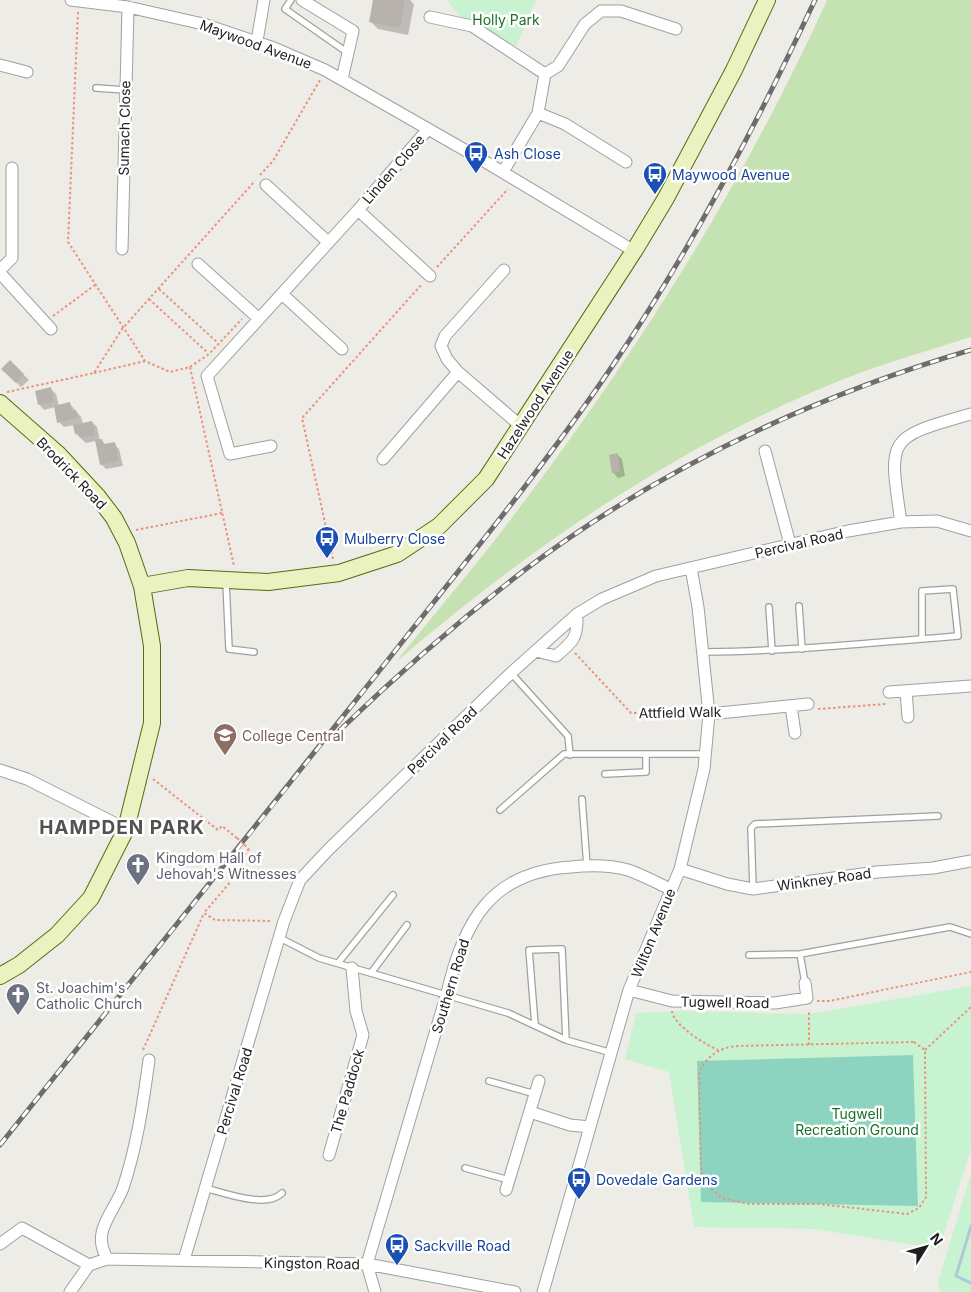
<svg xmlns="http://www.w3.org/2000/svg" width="971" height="1292" font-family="Inter,sans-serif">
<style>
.grass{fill:#c5e2b2}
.park{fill:#c8f3d0}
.pitch{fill:#8dd4c0}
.shadow{fill:#0003}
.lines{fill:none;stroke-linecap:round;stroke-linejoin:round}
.stream{stroke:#acc9d7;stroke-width:3}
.building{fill:#b7b2ac}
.lane-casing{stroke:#a0a0a0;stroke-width:8}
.street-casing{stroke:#a0a0a0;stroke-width:13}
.secondary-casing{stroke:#576a12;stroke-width:18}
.path{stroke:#e9937c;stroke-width:2;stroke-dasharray:2.5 2.5;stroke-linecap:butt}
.lane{stroke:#fff;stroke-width:5.5}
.street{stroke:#fff;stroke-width:11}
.secondary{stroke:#eaf2c0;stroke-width:16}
.rail-casing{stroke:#6d6d6d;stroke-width:5}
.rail{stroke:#fff;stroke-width:3;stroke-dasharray:9;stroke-linecap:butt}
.path-bridge{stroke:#e9937c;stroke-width:2;stroke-dasharray:2.5 2.5;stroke-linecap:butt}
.labels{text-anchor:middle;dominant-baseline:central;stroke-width:5;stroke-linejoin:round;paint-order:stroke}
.park-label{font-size:14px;fill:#197129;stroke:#fff}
.street-label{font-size:14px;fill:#1f1f1f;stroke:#fff}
.transit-label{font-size:14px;fill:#164399;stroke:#fff;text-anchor:start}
.education-label{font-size:14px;fill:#785e54;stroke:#fff;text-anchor:start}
.worship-label{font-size:14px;fill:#5b616d;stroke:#fff;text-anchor:start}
.district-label{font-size:19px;font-weight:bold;letter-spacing:1px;fill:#525252;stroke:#fff}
</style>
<rect width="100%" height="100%" fill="#eeece6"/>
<path class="grass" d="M827,0H971V337C930,350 888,362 849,377C679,444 533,545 396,662C427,623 460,584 491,545C622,376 739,195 827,0Z"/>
<path class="park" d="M447,0H536L516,46L460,17Z
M971,986V1149L939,1249L815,1229L694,1227L669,1072L625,1059L636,1013L680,1011L809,1014Z
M971,1174V1292H941L938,1282Z"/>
<path class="pitch" d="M913,1055L918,1206L701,1202L697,1061Z"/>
<path class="shadow" d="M374,0H410L414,4L408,35L378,29L370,21Z
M10,361L29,380L21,387L2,369Z
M51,389L56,394L59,406L70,404L81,417L83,424L92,422L97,427L100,441L107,445L114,444L119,449L123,466L106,469L101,464L96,441L86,443L76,434L74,425L64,427L59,422L55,407L44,410L39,404Z
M617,454L622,459L625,476L618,478L613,472Z"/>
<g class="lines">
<path class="stream" d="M971,1226L956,1276L971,1283"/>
</g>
<path class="building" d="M373,0H405L400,28L369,22Z
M10,360L24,374L16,383L1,369Z
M51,387L54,402L38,405L35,391Z
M70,402L72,411L76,410L78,418L57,423L54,406Z
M92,421L95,435L80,438L78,433L75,434L73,425Z
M102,439L104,444L115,442L119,461L100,465L95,440Z
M617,453L620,472L612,473L609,455Z"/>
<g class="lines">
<g class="lane-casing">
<path id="lane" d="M291,0L285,9L348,53
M96,88L125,90
M226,582L229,649L254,652
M799,606L802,649
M769,607L772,651
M704,652C789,651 873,643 958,636L953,589L922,591V639
M511,673L568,736L570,755
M605,774L646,772V755
M582,799L587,866
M500,810L564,754H705
M753,889L751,828L755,824L938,816
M280,938L319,958L508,1013L566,1040L612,1053
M749,955L800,954
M338,963L393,895
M371,973L407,925
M805,983L800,954L950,927L971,934
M535,1025L529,950L562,949L566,1040
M489,1081L535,1094
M465,1168L509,1180
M205,1188C224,1193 267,1209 282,1193"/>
</g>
<g class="street-casing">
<path id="street" d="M71,0L128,7L203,24L274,48L325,70L484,161L634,251
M302,0L353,31L342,79
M430,17L472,26L545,74
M257,41L264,0
M0,65L27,72
M538,113L545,74L558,66L585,24L601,11H621L676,29
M503,172L538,113L565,124L626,162
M266,185L328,242
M358,210L430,276
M122,249L128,7
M198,264L258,318
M0,270L12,258V168
M0,273L51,329
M282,294L342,349
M458,372L522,427
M271,446L230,454L207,376L358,210L428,129
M765,451L790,544
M383,459L458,372L447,359L441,346L445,336L504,270
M901,522C888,436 887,438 971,414
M536,651L556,656C574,641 578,637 577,614
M906,691L908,717
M889,692L971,686
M791,706L795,733
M709,714L808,704
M0,770L27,779L126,829
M680,869L727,884L753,889L877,872L933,868L971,861
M629,990L672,1001L775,1003L807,998L805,983
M530,1112L570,1125L590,1127
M329,1155L363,1035L356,1011L352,968
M506,1190L539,1081
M0,1244L22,1228L89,1265
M107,1259C103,1250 100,1243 102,1233C104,1220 118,1202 123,1188C137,1146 143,1104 149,1060
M184,1260L284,921L300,880L329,849L511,673L577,614L602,599L656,576L848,531L901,522L937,521L971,531
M70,1292L89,1265L107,1259L367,1264L515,1292
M375,1292L367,1264L447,993C464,922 490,872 571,867C590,865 610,865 628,870C643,875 657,883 670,889
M543,1292L629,990L680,869L704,769L709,714L698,607L691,568"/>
</g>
<g class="secondary-casing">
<path id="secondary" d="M0,403L58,454L98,497L114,518L127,543L142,586L152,646V723L126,829L91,898L57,935L19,965L0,976
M142,586L188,578L268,582L339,573L397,554L439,526L486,479L634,251L666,198L734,70L767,0"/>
</g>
<path class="path" d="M78,12L68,242L145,361L170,372L190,367L209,354L242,319
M260,175L273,161L320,80
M437,267L508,189
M159,289L218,343
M149,299L208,353
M53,316L95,285
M190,367L234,566
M94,373L145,361
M7,392L94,373L122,329L255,181
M136,530L222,513
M333,559L302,418L422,284
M575,653L631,713L697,714
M818,709L886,704
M153,779L218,830L222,826L237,838
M249,849L238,863L243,867L204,913L215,920L272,921
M817,1001H829L971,972
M672,1011C673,1025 706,1045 718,1050
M914,1042L925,1050L926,1197L919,1208L907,1214L819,1204H750L721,1198L705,1183L701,1168L699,1072C707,1056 720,1047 738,1046Z
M809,1045V1010
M143,1050L204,913
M925,1050L971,1007"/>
<use href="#lane" class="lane"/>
<use href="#street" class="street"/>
<use href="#secondary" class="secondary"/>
<g class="rail-casing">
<path id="rail" d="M340,730C399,673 461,619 526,569C659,469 812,397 971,350
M0,1145C125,988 252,832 376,675C456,573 540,473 613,365C691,250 756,126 815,0"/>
</g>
<use href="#rail" class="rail"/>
<path class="path-bridge" d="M237,838L249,849"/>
</g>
<defs>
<g id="bus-pin" transform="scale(1.25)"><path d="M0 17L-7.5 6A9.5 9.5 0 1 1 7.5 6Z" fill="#1a4fb4" stroke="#fff"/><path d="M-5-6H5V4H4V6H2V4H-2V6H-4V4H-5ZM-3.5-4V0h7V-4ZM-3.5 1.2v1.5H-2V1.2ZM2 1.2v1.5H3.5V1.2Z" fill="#fff"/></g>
<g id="school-pin" transform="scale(1.25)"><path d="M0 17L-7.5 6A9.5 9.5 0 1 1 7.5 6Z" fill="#8d6e63" stroke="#fff"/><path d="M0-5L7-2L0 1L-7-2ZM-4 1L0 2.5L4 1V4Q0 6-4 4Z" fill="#fff"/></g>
<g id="church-pin" transform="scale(1.25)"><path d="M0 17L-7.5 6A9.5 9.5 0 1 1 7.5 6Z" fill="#6b7280" stroke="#fff"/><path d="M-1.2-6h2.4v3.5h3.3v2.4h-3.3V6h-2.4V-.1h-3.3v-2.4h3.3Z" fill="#fff"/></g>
</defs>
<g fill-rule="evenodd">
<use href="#bus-pin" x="476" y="153"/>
<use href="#bus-pin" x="655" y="174"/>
<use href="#bus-pin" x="327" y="538"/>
<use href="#school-pin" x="225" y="735"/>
<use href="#church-pin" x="138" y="865"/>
<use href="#church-pin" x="18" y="995"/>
<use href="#bus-pin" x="579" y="1179"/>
<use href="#bus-pin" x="397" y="1245"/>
</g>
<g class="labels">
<g class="park-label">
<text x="506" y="19">Holly Park</text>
<text x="857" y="1113">Tugwell<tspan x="857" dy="16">Recreation Ground</tspan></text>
</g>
<g class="street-label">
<text transform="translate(256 44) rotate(20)">Maywood Avenue</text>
<text transform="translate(124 128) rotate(-89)">Sumach Close</text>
<text transform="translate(393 169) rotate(-49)">Linden Close</text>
<text transform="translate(535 404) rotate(-57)">Hazelwood Avenue</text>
<text transform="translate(72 473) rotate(46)">Brodrick Road</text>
<text transform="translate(799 543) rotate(-13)">Percival Road</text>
<text transform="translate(680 712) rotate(-1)">Attfield Walk</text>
<text transform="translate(442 740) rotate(-44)">Percival Road</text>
<text transform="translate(824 879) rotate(-8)">Winkney Road</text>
<text transform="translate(653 933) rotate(-68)">Wilton Avenue</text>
<text transform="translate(450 986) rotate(-73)">Southern Road</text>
<text transform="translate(725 1002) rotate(1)">Tugwell Road</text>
<text transform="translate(234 1091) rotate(-73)">Percival Road</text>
<text transform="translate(347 1091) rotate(-74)">The Paddock</text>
<text transform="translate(312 1263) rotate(1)">Kingston Road</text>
</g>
<g class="transit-label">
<text x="494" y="153">Ash Close</text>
<text x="672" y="174">Maywood Avenue</text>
<text x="344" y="538">Mulberry Close</text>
<text x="596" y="1179">Dovedale Gardens</text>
<text x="414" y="1245">Sackville Road</text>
</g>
<g class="education-label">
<text x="242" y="735">College Central</text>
</g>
<g class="worship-label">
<text x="156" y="857">Kingdom Hall of<tspan x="156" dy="16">Jehovah's Witnesses</tspan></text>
<text x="36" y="987">St. Joachim's<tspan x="36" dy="16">Catholic Church</tspan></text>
</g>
<g class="district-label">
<text x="122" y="827">HAMPDEN PARK</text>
</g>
</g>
<g transform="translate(926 1247) rotate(53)" stroke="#ffffff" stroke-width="4" paint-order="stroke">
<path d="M0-4L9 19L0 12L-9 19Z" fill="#1f1f1f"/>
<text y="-8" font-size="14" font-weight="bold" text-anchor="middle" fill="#1f1f1f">N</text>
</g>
</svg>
